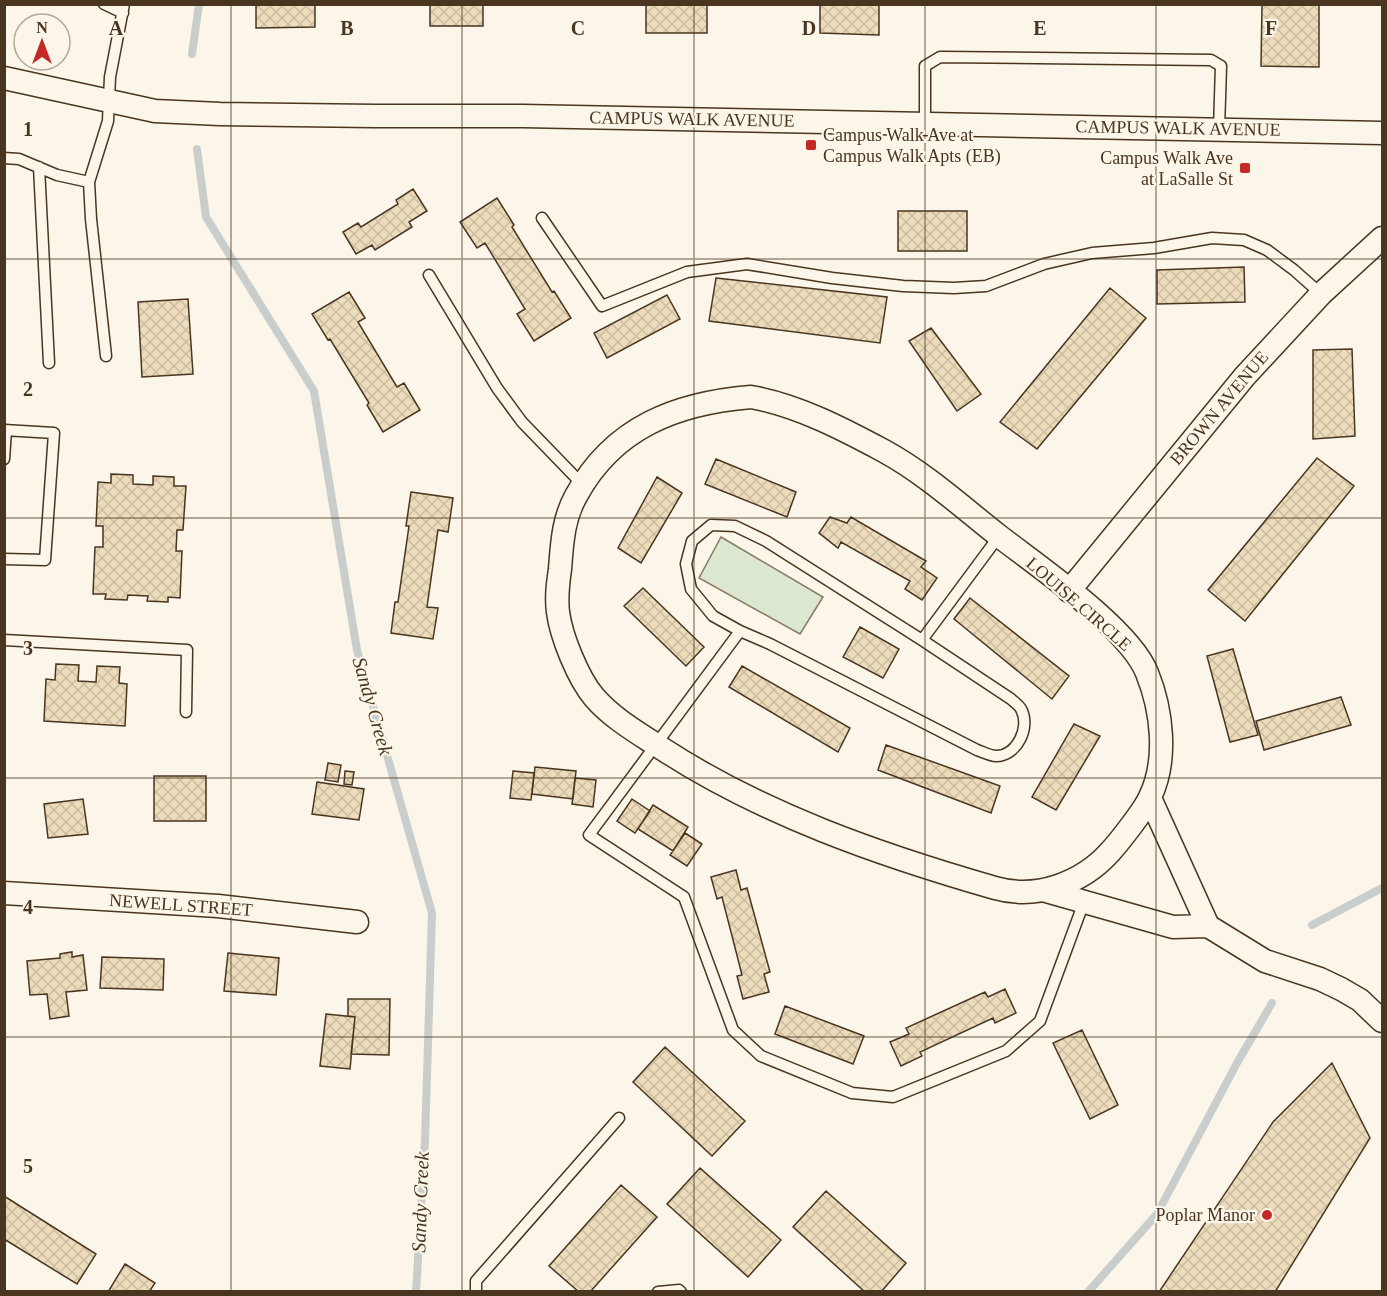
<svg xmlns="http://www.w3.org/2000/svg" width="1387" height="1296" font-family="'Times New Roman',serif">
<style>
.park{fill:#dce7d0;stroke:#887966;stroke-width:1.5}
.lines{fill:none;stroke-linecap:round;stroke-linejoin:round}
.stream{stroke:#c9cecd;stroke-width:8}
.building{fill:url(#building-cross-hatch);stroke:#4a3520;stroke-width:1.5}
.service-casing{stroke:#4a3520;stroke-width:13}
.minor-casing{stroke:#4a3520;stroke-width:25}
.service{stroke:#fbf6e9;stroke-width:10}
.minor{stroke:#fbf6e9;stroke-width:22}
.grid{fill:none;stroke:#4a3520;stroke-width:1.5;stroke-opacity:0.55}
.poi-dot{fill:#c62828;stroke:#fbf6e9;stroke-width:2}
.labels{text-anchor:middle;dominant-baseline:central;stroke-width:4.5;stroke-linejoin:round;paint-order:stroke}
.street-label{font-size:18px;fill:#4a3520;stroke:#fbf6e9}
.poi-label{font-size:18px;fill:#4a3520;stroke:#fbf6e9;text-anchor:end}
.water-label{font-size:20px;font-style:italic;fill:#4a3520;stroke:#fbf6e9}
.grid-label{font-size:20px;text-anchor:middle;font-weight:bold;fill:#4a3520;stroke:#fbf6e9;stroke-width:4.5;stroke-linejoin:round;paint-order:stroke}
</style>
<defs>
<pattern id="building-cross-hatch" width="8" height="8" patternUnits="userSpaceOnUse" patternTransform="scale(1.5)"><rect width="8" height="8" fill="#ecdcbc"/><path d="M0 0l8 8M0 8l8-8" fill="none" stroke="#ccbda1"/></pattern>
</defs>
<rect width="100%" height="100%" fill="#fbf6e9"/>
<path class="park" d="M721,537L823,597L800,634L699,578Z"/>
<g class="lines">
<path class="stream" d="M192,54L199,4
M197,149L206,217L314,391L357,650L432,913L425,1140L416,1292
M1312,925L1382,888
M1088,1292L1157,1214L1237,1063L1272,1003"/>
</g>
<path class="building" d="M256,4H315V27L256,28Z
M430,4H483V26H430Z
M646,4H707V33H646Z
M820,4H879V35L820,33Z
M1262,4H1319V67L1261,66Z
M413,189L427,211L409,222L412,227L375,250L372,245L356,254L343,232L358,223L361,227L398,204L396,200Z
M497,198L514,225L512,227L552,292L554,291L571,318L534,341L517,314L525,309L485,243L477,248L460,222Z
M898,211H967V251H898Z
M1244,267L1245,302L1157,304V270Z
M716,278L887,297L880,343L709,321Z
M1110,288L1146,318L1037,449L1000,422Z
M349,292L365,318L358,322L397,387L404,383L420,410L383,432L367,405L369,403L330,339L328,340L312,314Z
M667,295L680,319L607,358L594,333Z
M188,299L193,374L142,377L138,302Z
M931,328L981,394L957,411L909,341Z
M1352,349L1355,436L1313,439V350Z
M1317,458L1354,486L1245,621L1208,590Z
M716,459L796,492L787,517L705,484Z
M111,474L133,475V484L153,485V476L174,477V486H186L183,530H177L176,551H182L180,598L168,597V602L147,601L148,596L128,595L127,600L105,599L106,594H93L95,547H103V526H96L98,482L111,483Z
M657,477L682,493L641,563L618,548Z
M411,492L453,498L448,532L438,530L427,607L438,608L433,639L391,633L395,602H398L409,526H406Z
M830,517L847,523L851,517L926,561L921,567L937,578L922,600L905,589L910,581L841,542L838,548L819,533Z
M643,588L704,647L686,666L624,606Z
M970,598L1069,676L1052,699L954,619Z
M860,627L899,649L883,678L843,657Z
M1233,649L1258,735L1230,742L1207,656Z
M56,664L79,665L78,681L96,682L97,666L120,667L119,683L127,684L125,726L44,721L46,679L55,680Z
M742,666L850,728L838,752L729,687Z
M1341,697L1351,725L1264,750L1256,721Z
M1074,724L1100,736L1056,810L1032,797Z
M886,745L1000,786L991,813L878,770Z
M328,763L341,765L338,782L325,780Z
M535,767L576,771L573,799L532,794Z
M345,771L354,772L352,785L344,784Z
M513,771L534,773L531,800L510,798Z
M154,776H206V821H154Z
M575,778L596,780L593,807L572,804Z
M317,782L364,789L359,820L312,814Z
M83,799L88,834L48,838L44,804Z
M632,799L650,811L635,833L617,821Z
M653,805L688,827L673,851L638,829Z
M685,833L702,844L687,866L670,855Z
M736,870L741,890L747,888L770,972L764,974L769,992L743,999L737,976L742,975L722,897L717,899L711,877Z
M72,952V957L83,955L87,990L66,992L69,1016L50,1019L47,994L30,995L27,961L60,958V954Z
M228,953L279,958L276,995L224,991Z
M102,957L164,959L163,990L100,988Z
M1005,989L1016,1013L995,1023L993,1018L920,1052L922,1056L901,1066L890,1042L909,1034L906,1028L985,992L988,997Z
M348,999H390L389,1055L351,1054L355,1017L348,1016Z
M785,1006L864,1036L853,1064L775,1034Z
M326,1014L355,1017L350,1069L320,1066Z
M1082,1030L1118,1105L1090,1119L1053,1043Z
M665,1047L745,1121L712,1156L633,1082Z
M1332,1063L1370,1138L1275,1292H1159L1273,1122Z
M700,1168L781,1240L748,1277L667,1204Z
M621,1185L657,1217L590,1292H579L549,1266Z
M826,1191L906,1263L881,1292H865L793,1227Z
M4,1196L96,1254L77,1284L4,1239Z
M125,1264L155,1283L149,1292H108Z"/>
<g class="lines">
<g class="service-casing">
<path id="service" d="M104,4L123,13
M925,123V66L940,57L1211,60L1221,66L1219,129
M4,158L19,159L57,175L89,182L108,121L110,77L124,4
M39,167L49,363
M89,182L91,219L106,356
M542,218L602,306L687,272L747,264L832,278L903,286L954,288L986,286L1044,264L1092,253L1154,248L1212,238L1244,240L1267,250L1294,270L1321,294
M429,275L497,388L522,422L582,484
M4,430L54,433L45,560L4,559
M4,459L6,430
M740,631L589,835L684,897L733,1030L761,1056L852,1093L893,1097L1006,1051L1040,1021L1084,902
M4,640L187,650L186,712
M922,640L1011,699C1014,702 1019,705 1021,709C1031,727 1017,756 996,756C990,756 983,752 977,750L770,644L740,631L713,616L691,589L686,564L692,541L711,525L735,526L766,541L922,640L999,536
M476,1292V1281L619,1118
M658,1292L679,1290L681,1292"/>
</g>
<g class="minor-casing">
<path id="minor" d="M4,78L155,111L220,114L375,116H523L1382,133
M751,397C797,405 843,429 884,451C926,474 962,507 999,536C1039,567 1130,629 1147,673C1162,710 1168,760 1150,797C1145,809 1120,841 1110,852C1082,883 1037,900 995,888C880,855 762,814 661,748C638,733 612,718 594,697C578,678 561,636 558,612C556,597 558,583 560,569C562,544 563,519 576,496C613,427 677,403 751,397Z
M1069,591L1245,376L1321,294L1382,238
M1150,798L1208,926
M1046,891L1173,927L1208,926L1265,961L1320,979L1341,989L1360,1000L1382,1021
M4,893L218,906L357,922"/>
</g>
<use href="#service" class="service"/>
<use href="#minor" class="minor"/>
</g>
<path class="grid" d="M231,4V1292M462,4V1292M694,4V1292M925,4V1292M1156,4V1292M4,259H1382M4,518H1382M4,778H1382M4,1037H1382"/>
<g class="poi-dot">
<rect x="805" y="139" width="12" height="12" rx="3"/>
<rect x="1239" y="162" width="12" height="12" rx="3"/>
<circle cx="1267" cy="1215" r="6"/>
</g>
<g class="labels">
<g class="street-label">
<text transform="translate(692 119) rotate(1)">CAMPUS WALK AVENUE</text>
<text transform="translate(1178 128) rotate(1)">CAMPUS WALK AVENUE</text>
<text transform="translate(1219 408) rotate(-50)">BROWN AVENUE</text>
<text transform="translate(1079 604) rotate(41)">LOUISE CIRCLE</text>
<text transform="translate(181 905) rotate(4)">NEWELL STREET</text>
</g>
<g class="poi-label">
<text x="823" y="135" text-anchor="start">Campus Walk Ave at<tspan x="823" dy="21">Campus Walk Apts (EB)</tspan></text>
<text x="1233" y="158">Campus Walk Ave<tspan x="1233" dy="21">at LaSalle St</tspan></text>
<text x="1255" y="1215">Poplar Manor</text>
</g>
<g class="water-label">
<text transform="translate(373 706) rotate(74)">Sandy Creek</text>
<text transform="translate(420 1202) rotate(-88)">Sandy Creek</text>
</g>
</g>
<g class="grid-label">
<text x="116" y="35">A</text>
<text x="347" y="35">B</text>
<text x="578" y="35">C</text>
<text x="809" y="35">D</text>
<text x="1040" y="35">E</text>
<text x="1271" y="35">F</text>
<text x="28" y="136">1</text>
<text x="28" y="396">2</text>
<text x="28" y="655">3</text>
<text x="28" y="914">4</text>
<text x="28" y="1173">5</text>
</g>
<rect width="1387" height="1296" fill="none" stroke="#4a3520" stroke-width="12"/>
<g transform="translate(42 42)"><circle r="28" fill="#fbf6e9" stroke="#b4a999" stroke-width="1.5"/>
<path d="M0-4.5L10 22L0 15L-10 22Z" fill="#c62828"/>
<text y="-9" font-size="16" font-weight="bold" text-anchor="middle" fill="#4a3520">N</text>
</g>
</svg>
